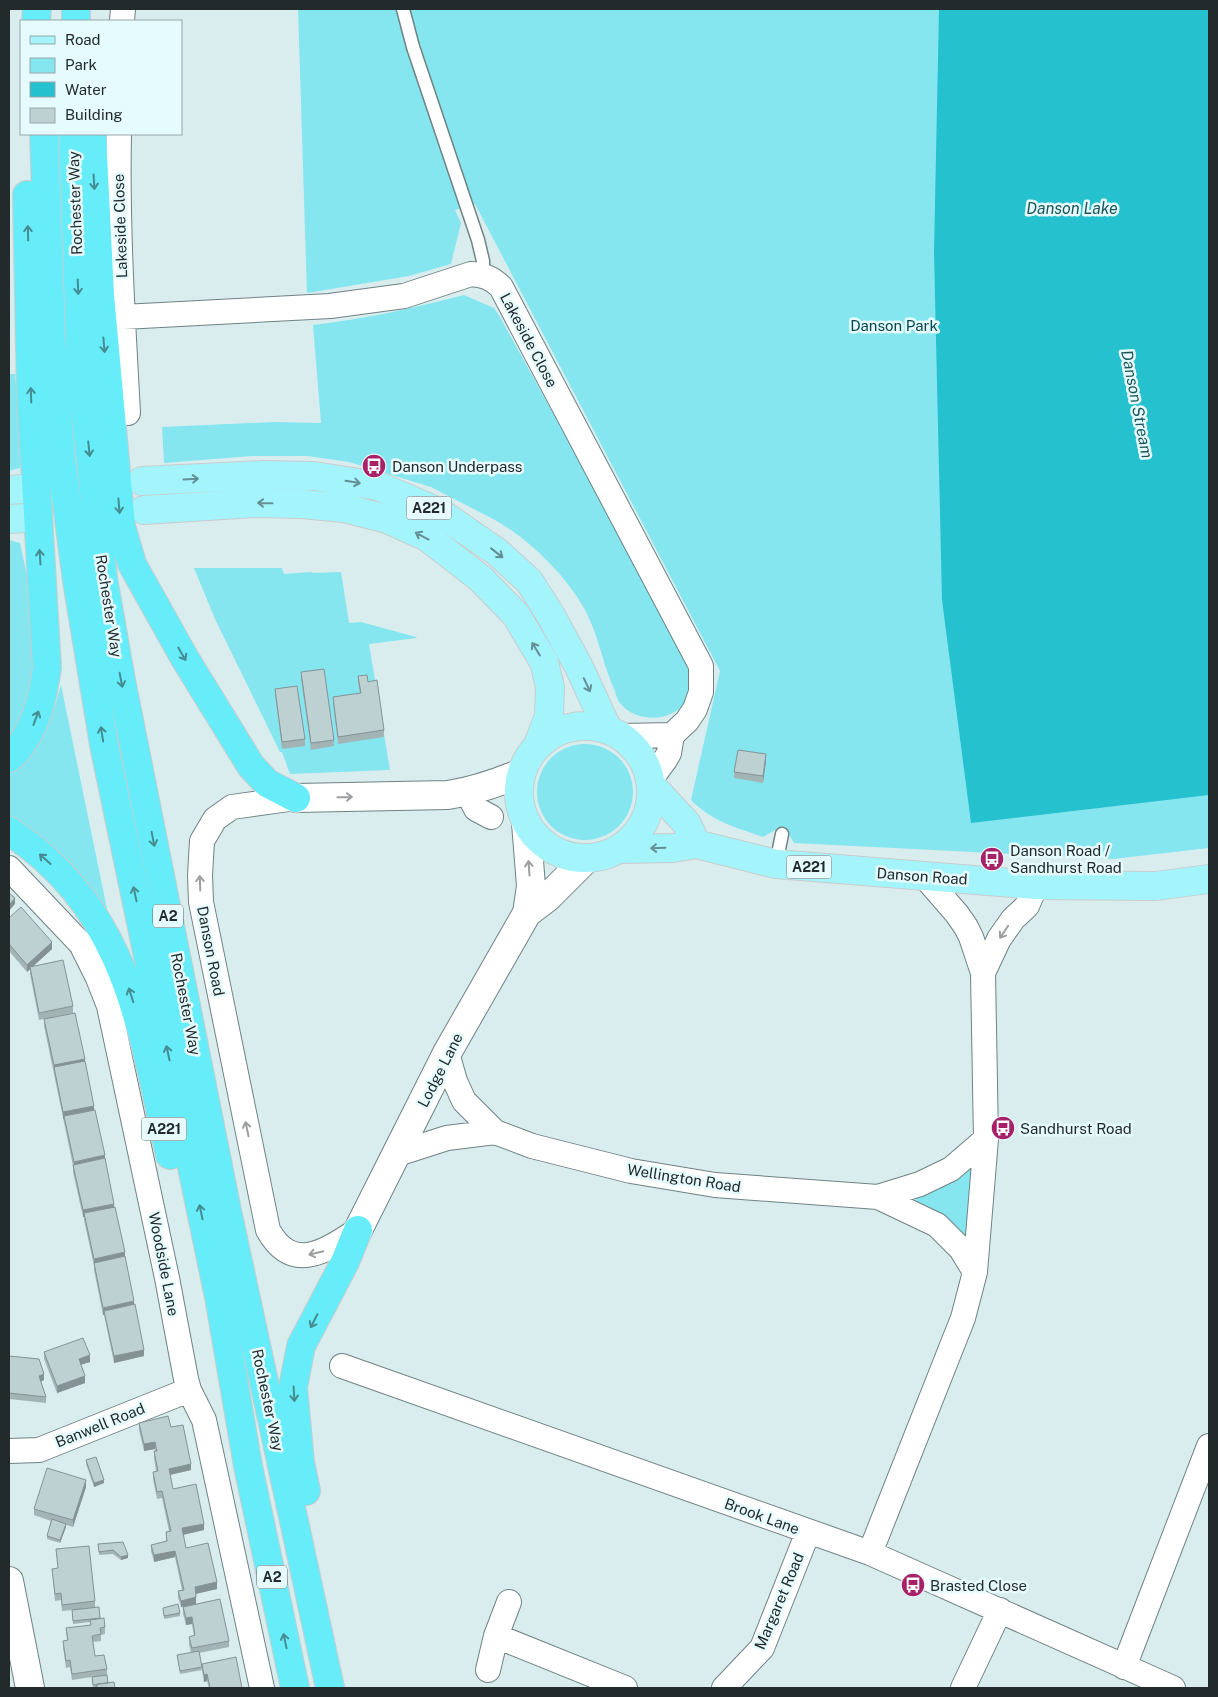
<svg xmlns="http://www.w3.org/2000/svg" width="1218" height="1697" font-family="'Public Sans',sans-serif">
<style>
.green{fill:#86e6f0}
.water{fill:#26c1ce}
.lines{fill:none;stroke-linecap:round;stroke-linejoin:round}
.lane-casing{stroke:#6f8284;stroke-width:15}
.street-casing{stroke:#6f8284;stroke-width:26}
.secondary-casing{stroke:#6f8284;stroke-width:30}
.primary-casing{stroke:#cacccc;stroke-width:30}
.highway-casing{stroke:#cacccc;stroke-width:30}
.lane{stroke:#fff;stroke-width:12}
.street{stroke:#fff;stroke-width:24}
.secondary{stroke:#fff;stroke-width:28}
.primary{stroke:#a4f4fc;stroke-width:28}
.highway{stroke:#67edfa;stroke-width:28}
.wall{fill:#a3b4b5}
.shaded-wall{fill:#849294}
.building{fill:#bdd1d3;stroke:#849294}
.oneway{stroke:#458c92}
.oneway2{stroke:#648f94}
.oneway3{stroke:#9c9fa0}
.labels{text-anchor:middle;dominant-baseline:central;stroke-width:5;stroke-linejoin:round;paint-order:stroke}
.shield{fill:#e6fbfd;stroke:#5e696a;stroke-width:1}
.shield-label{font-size:14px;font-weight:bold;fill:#232a2b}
.street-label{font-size:15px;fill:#232a2b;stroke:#e6fbfd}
.park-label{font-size:15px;fill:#05474c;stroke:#e6fbfd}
.poi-label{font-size:15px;fill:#232a2b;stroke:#e6fbfd;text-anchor:start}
.water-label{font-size:16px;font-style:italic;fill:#1a565b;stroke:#e6fbfd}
</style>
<rect width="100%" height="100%" fill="#d9edef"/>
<path class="green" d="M298,9H1209V848L1113,859L794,843L788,833L775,830L763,837C735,827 713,822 691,800L720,671L475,204L455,210L461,223L451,264L409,276L307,293Z
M464,295L494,308L500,317L691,664C693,676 693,686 688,697C677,723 636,724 620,703C617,700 616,693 614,689C605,669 601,648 593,628C579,587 530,538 491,518L431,487L349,462L307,456H252L164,463L162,427L274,422L321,423L313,325C365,319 414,308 464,295Z
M9,374H15L23,467L9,471Z
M9,540L20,543L28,580L37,645L36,700L9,744Z
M194,568H282L284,574L312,572L313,573L341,572L349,623L361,622L416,637L417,638L369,644L390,770L290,774L282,752H280L215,619Z
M61,685L107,909L104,912L36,836L9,816V772C41,756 52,716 61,685Z
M537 792a48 48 0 1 1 96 0a48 48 0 1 1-96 0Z
M975,1162L970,1241L916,1204V1196Z"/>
<path class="water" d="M939,9H1209V795L971,823L942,600L934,252Z"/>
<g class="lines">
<g class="lane-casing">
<path id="lane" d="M403,9L413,47L478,240L483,261V275
M776,864L782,834"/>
</g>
<g class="street-casing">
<path id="street" d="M122,21L123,9
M119,134C117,227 123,320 128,413
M123,317L330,306L404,296L471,274C484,275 492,278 501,287L701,666V692L695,709L687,721L672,735L669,753L665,760L651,779
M621,736L672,735
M467,792L476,809L491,817
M296,798L232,807L215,819L202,841L200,875L201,902L268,1230C293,1275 327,1250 358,1230
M9,868L81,944L98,978L109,1006L167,1278L186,1379L189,1390L204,1420L262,1688
M983,973L999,939L1013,919L1027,906L1036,885
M447,1053L455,1081L464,1101L495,1132L532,1146L631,1171L715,1185L878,1197L937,1225L961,1249L975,1272
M397,1154L447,1138L495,1132
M878,1197L920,1184L951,1169L986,1139
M342,1366L870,1553L1173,1688
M9,1451L39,1450L189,1390
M870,1553L963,1318L975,1272L986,1139L983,973L971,937L966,927L957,914L925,877
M496,1636L625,1688
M1124,1667L1209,1446
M488,1670L496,1636L509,1602
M724,1688L762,1648L808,1532
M963,1688L1000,1610"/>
</g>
<g class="secondary-casing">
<path id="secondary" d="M296,798L448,795C474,791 497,783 521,773
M527,913L548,897L586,859
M358,1230L447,1053L527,913L531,886L526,823
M9,1581L30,1688"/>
</g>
<g class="primary-casing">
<path id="primary" d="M142,481L263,475L314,476L378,486L439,512L497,552L529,581L550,614L579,667L608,730
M9,490L22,489
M144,510L257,503L302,504L344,508L387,519L427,537L481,579L516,615L544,662L550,687L549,716L538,745
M9,519L26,518
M519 792a66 66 0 1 1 132 0a66 66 0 1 1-132 0Z
M651,785L687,824L696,844
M619,849L673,848L696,844L776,864L1036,885L1156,886L1209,879"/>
</g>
<g class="highway-casing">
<path id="highway" d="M36,21L37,9
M76,21V9
M44,134L51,336L61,459L77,581L104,745L219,1297L248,1466L295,1688
M73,134L81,369L103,578L121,680L226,1206L330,1688
M92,134L100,295L121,526L132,564L184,657L251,766L267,783L296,798
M9,758C15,754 18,749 22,743C38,720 43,695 47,668L31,395L27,195
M9,831C128,910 141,1026 170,1155
M306,1491L300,1462L293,1387L301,1346L345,1262L358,1230"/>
</g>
<use href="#lane" class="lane"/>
<use href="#street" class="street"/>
<use href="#secondary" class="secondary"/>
<use href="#primary" class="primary"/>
<use href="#highway" class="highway"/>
</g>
<path class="wall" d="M301,672L334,740V746L311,750L301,679Z
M358,676L368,682L384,730V737L338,744L333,704V697L360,694L358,683Z
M275,689L305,739V746L282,749L275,695Z
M766,761L763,783L734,778V772Z
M9,918L52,949L33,966L73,1006V1013L39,1020L30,974V969L27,972L9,951Z
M75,1013L144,1356L114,1363L104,1315H103L94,1270V1266L84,1220V1217H83L73,1172V1166L44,1026V1019Z
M44,1352L90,1362L81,1365L85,1383L57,1393L44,1359Z
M9,1356L44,1380L41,1382L46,1397V1403L9,1399Z
M139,1423L171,1427L191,1470L170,1475L173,1489L204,1530L183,1535L186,1548L217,1589L196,1594V1604L229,1641V1647L199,1653L202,1670L180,1674L177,1655L191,1653L189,1644V1637L194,1636L192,1624L186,1625L183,1614V1607H181L178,1597V1591L182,1590L175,1557L154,1562L151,1551V1545L166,1541V1532L169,1531L162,1498L157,1499L153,1479V1472L156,1471L154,1458V1451H155V1449L144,1451L139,1430Z
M86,1460L104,1483L94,1487L86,1464Z
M86,1487L73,1527L66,1525V1527L60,1543L47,1539V1536L51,1521L34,1515V1509Z
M123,1542L128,1558L121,1560L113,1554L99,1555L98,1544Z
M56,1549L95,1601V1607L105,1627V1634L101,1635V1641L93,1642L95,1656L107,1669V1675L97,1688H93L92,1677L72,1680L70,1667L66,1668L63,1647V1641L67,1640L66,1628L90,1625V1622L73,1624L72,1610L62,1611L61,1600L55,1601L52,1569L58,1568Z
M163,1608L180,1613V1616L164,1619Z
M202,1664L242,1688H209L207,1681L204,1682L202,1671Z"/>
<path class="shaded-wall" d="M766,754V761L763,783V776Z
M15,898V904L9,911V905Z
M52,942V949L27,972V965Z
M85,1059V1065L54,1068V1065Z
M94,1106V1113L64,1116V1119H63V1112Z
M105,1155V1162L74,1168V1162Z
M114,1204V1210L84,1213V1217H83V1210Z
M125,1252V1259L94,1263V1266V1259Z
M134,1301V1308L104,1311V1315H103V1308Z
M144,1350V1356L114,1363V1356Z
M90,1355V1362L79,1365V1359Z
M44,1374V1380L39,1382V1376Z
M85,1376V1383L57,1393V1386Z
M155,1442V1449L144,1451V1444Z
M191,1464V1470L169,1475V1469Z
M86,1480V1487L73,1527V1520Z
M104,1480V1483L94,1487V1483Z
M66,1524V1527L60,1543V1540Z
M204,1524V1530L182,1535V1528Z
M175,1551V1557L154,1562V1555Z
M128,1555V1558L121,1560V1557Z
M217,1582V1589L195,1594V1587Z
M196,1597V1604L181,1607V1601Z
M192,1617V1624L186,1625V1618Z
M207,1674V1681L204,1682V1675Z"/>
<path class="building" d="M324,669L334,740L311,743L301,672Z
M367,675L368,682L377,680L384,730L338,737L333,697L361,693L358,676Z
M297,686L305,739L282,742L275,689Z
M738,750L766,754L763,776L734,772Z
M9,893L15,898L9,905Z
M21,907L52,942L27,965L9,944V918Z
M63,960L73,1006L39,1013L30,967Z
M75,1013L85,1059L54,1065L44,1019Z
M85,1061L94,1106L63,1112L54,1067Z
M95,1110L105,1155L74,1162L64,1116Z
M105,1158L114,1204L83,1210L73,1165Z
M115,1207L125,1252L94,1259L84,1213Z
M125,1256L134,1301L103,1308L94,1263Z
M135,1304L144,1350L114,1356L104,1311Z
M83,1338L90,1355L79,1359L85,1376L57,1386L44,1352Z
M9,1356L39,1359L44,1374L39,1376L46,1397L9,1393Z
M168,1416L171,1427L183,1425L191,1464L169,1469L173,1489L196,1484L204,1524L182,1528L186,1548L208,1543L217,1582L195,1587L196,1597L181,1601L178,1591L184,1590L175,1551L154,1555L151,1545L167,1541L166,1532L171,1531L162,1491L157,1492L153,1472L158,1471L154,1451H157L155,1442L144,1444L139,1423Z
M96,1457L104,1480L94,1483L86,1460Z
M47,1468L86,1480L73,1520L34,1509Z
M52,1519L66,1524L60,1540L47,1536Z
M123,1542L128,1555L121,1557L113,1550L99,1552L98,1544Z
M89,1546L95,1601L62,1605L61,1593L55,1594L52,1569L58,1568L56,1549Z
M220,1599L229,1641L192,1648L189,1637L195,1635L192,1617L186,1618L183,1607Z
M178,1604L180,1613L164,1616L163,1608Z
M99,1607L100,1618L73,1621L72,1610Z
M104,1618L105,1627L100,1628L101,1634L92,1636L95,1656L104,1655L107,1669L72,1674L70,1660L66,1661L63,1641L68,1640L66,1628L91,1625L90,1620Z
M199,1651L202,1667L180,1671L177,1655Z
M236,1657L242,1688H210L207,1674L204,1675L202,1664Z
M107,1675L108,1683L93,1685L92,1677Z
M114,1682L115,1688H97V1684Z"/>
<defs><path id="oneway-shaft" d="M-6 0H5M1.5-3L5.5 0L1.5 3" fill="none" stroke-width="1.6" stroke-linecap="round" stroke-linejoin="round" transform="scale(1.25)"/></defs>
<g class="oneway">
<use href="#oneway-shaft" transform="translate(94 182) rotate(87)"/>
<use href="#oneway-shaft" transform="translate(28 233) rotate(-91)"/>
<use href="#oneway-shaft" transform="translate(78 287) rotate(88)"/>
<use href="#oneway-shaft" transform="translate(104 345) rotate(85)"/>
<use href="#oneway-shaft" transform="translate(31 395) rotate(-92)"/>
<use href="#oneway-shaft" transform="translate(89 449) rotate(84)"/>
<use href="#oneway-shaft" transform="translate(119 506) rotate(85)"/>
<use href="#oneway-shaft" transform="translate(40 557) rotate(-94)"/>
<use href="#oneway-shaft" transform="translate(182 654) rotate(60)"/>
<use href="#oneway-shaft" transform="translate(121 680) rotate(79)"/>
<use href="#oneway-shaft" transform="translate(36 718) rotate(-70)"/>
<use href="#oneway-shaft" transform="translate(102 734) rotate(-99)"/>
<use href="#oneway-shaft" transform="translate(153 839) rotate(79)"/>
<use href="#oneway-shaft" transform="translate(45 859) rotate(-138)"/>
<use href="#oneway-shaft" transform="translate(135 894) rotate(-102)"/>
<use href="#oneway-shaft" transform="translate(131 995) rotate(-108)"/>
<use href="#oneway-shaft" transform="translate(168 1053) rotate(-102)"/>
<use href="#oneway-shaft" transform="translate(201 1212) rotate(-102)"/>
<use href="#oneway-shaft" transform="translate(314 1321) rotate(117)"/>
<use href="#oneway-shaft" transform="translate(294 1394) rotate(87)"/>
<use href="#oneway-shaft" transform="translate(285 1641) rotate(-102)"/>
</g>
<g class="oneway2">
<use href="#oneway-shaft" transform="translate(191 479) rotate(-3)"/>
<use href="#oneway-shaft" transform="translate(353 482) rotate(9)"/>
<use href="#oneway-shaft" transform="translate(265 503) rotate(-179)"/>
<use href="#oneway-shaft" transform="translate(422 536) rotate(-152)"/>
<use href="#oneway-shaft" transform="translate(497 553) rotate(38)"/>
<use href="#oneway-shaft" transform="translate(536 649) rotate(-121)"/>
<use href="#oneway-shaft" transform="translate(587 685) rotate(65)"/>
<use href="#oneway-shaft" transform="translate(658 848) rotate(178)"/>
</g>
<g class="oneway3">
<use href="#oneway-shaft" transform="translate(345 797) rotate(-1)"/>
<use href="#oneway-shaft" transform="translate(529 868) rotate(-94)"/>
<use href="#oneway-shaft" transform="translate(200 883) rotate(-92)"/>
<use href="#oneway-shaft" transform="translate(1004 932) rotate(124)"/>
<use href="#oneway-shaft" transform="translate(247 1129) rotate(-102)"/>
<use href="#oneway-shaft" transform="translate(316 1253) rotate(166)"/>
</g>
<defs>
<g id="bus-disc" transform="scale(1.25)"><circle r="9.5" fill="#a82068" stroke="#e6fbfd"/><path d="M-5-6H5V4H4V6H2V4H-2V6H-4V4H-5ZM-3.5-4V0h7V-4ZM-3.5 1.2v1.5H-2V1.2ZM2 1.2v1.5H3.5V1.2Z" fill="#fff"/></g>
</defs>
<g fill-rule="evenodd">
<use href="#bus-disc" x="374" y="466"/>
<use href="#bus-disc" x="992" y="859"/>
<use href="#bus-disc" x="1003" y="1128"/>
<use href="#bus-disc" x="913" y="1585"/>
</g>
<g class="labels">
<g class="shield">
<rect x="406.5" y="496.5" width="45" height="23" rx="4"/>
<rect x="786.5" y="855.5" width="45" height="23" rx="4"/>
<rect x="153" y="904.5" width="30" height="23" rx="4"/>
<rect x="141.5" y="1117.5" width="45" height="23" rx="4"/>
<rect x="257" y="1565.5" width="30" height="23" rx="4"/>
</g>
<g class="shield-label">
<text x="429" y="508">A221</text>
<text x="809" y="867">A221</text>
<text x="168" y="916">A2</text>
<text x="164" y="1129">A221</text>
<text x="272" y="1577">A2</text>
</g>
<g class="street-label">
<text transform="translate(75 203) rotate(-92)">Rochester Way</text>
<text transform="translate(120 226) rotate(-92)">Lakeside Close</text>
<text transform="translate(529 340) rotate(62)">Lakeside Close</text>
<text transform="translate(109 606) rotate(81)">Rochester Way</text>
<text transform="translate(922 876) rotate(4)">Danson Road</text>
<text transform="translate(211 951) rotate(79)">Danson Road</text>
<text transform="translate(186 1004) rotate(79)">Rochester Way</text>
<text transform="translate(440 1070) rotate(-63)">Lodge Lane</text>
<text transform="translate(684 1178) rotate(9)">Wellington Road</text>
<text transform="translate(164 1264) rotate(79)">Woodside Lane</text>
<text transform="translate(268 1400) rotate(78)">Rochester Way</text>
<text transform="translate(100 1425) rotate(-22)">Banwell Road</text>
<text transform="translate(762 1516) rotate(20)">Brook Lane</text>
<text transform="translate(779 1601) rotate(-67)">Margaret Road</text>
</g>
<g class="park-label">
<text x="894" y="325">Danson Park</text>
</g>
<g class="poi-label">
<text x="392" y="466">Danson Underpass</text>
<text x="1010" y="850">Danson Road /<tspan x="1010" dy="17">Sandhurst Road</tspan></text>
<text x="1020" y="1128">Sandhurst Road</text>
<text x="930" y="1585">Brasted Close</text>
</g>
<g class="water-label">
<text x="1072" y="208">Danson Lake</text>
<text transform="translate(1137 404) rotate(79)">Danson Stream</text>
</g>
</g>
<rect width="1218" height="1697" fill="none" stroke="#232a2b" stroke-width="20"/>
<rect x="20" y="20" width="162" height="115" fill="#e6fbfd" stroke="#98a7a9"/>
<rect x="30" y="36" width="25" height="8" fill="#a4f4fc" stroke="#98a7a9"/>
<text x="65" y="45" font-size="15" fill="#232a2b">Road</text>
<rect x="30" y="58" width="25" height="15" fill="#86e6f0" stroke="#98a7a9"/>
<text x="65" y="70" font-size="15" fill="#232a2b">Park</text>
<rect x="30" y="82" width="25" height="15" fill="#26c1ce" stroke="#98a7a9"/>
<text x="65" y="95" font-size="15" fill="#232a2b">Water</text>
<rect x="30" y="108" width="25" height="15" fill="#bdd1d3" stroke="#98a7a9"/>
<text x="65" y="120" font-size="15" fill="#232a2b">Building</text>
</svg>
